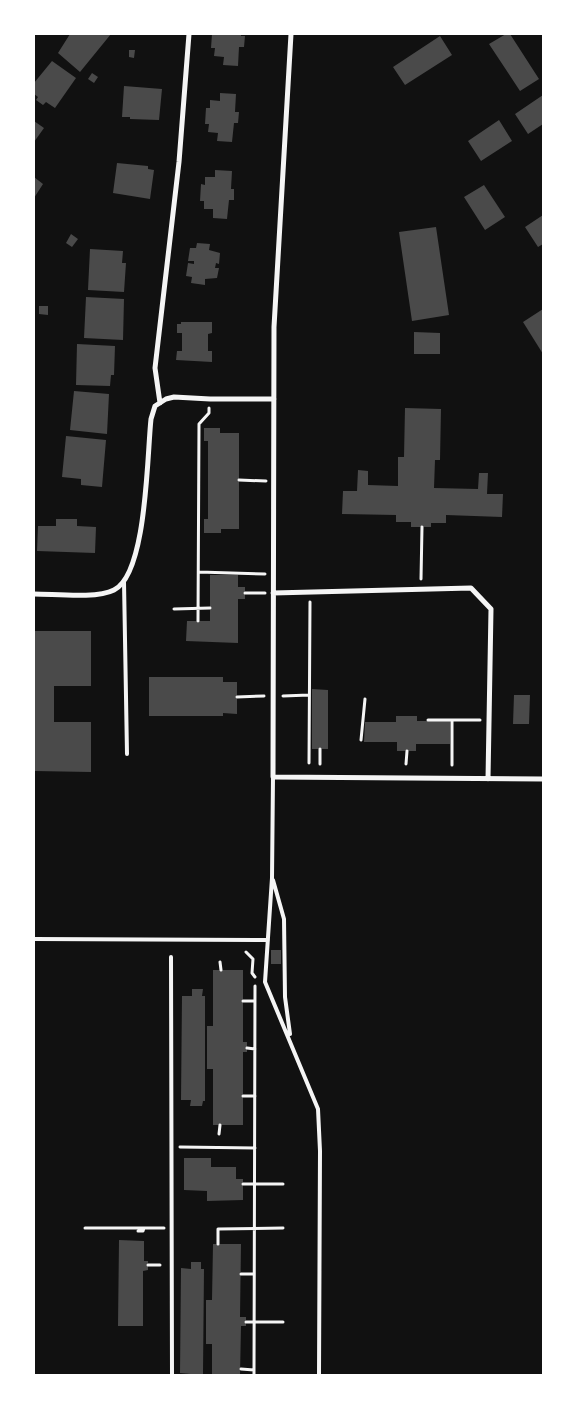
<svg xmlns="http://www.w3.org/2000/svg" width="577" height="1409" font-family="Poppins,sans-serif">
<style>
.building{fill:#4a4a4a}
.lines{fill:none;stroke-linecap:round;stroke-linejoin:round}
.path{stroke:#f5f5f5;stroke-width:3}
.service{stroke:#f5f5f5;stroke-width:4}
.minor{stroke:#f5f5f5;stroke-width:5}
</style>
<rect width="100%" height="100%" fill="#111"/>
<path class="building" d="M70,34L72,35L111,34L80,72L58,53Z
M212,34H241V36H245L244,47H239L238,66L223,65L224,57L214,56L215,48H211Z
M506,34H510L539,79L520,91L489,44Z
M440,36L452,55L405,85L393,67Z
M129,50H135L134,58L129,57Z
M52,61L76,78L55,108L46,102L43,105L36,100L38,97L34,94V83Z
M92,73L98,77L94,83L88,79Z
M124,86L162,89L159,120L130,119V117H122Z
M220,93L236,94L235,112H239L238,123H234L232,142L217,141L218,133L208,132L209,124H205L206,108H210V100L220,101Z
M543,95V124L528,134L515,114Z
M499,120L512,141L481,161L468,141Z
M34,121L44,128L34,142Z
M117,163L148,166V169L154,170L150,199L113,193Z
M215,170L232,171L231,189H234V200H229L227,219L213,218V209H204V201H200L201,184L205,185V177H215Z
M34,177L43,184L34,198Z
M484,185L505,217L485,230L464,197Z
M543,215V244L538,247L525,227Z
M436,227L449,315L412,321L399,232Z
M71,234L78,239L72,247L66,243Z
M197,243L210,244L209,250L220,253L219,264L216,263L215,268H219L217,278L205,279V285L191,283L192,277L186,276L188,263L194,264V261H188L190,248H196Z
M90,249L123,251L122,263H126L124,292L88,290Z
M86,297L124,299L123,340L84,338Z
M39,306H48V315L39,314Z
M543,309V354L523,322Z
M181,322H212V333L208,334V351H212V362L176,360L177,351H182V333H177V324H181Z
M414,332L440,333V354H414Z
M77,344L115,346L114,375H111L110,386L76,385Z
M74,391L109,394L107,434L70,430Z
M405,408L441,409L440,460H435L434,488L478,489L479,473H488L487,494H503L502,517L446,515V523H431V527H411V522H396V515L342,514L343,491H357L358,470L368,471V485L398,486V457H404Z
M204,428H220V433H239V529H221V533H204V519H208V441H204Z
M66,436L106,440L102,487L81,485V479L62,477Z
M56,519H77V526L96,527L95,553L37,551L38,526H56Z
M210,575H238V587H245V599H238V643L186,641L187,621H210Z
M34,631H91V686H54V722H91V772L34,771Z
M149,677H223V682H237V714L223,713V716H149Z
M312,689L328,690V749H312Z
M514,695H530L529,724H513Z
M396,716H417V721H450V744H416V751H397V742H364L365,722H396Z
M271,950H281V964H271Z
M213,970H243V1042H247V1052H243V1125H213V1069H207V1026H213Z
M192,989H203L202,996H205V1101H203L202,1106H190L191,1100H181L182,996H192Z
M184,1158H211V1167H236V1179H243V1200L207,1201V1191L184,1190Z
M119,1240L144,1241V1261H148V1270L143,1271V1326H118Z
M213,1244H241L240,1317H246V1326H241L240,1375H212V1344H206V1300H212Z
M191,1262H201V1269H204L203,1374L201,1375L180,1373L181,1268L191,1269Z"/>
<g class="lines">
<path class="path" d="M239,480L266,481
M199,572L265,574
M421,579L422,527
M245,593H265
M174,609L210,608
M198,621L199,424L209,413V408
M283,696L309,695
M237,697L264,696
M428,720H480
M361,740L365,699
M320,749V764
M309,763L310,602
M406,764L407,751
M452,765V720
M246,952L253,959L252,973L255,977
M220,962L221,970
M243,1001H255
M247,1048L255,1049
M243,1096H255
M219,1134L220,1125
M180,1147L255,1148
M243,1184H283
M85,1228H164
M138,1231H143L144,1228
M218,1244V1229L283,1228
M148,1265H160
M241,1274H254
M246,1322H283
M241,1369L254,1370
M254,1375L255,986"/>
<path class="service" d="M124,582L127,754
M273,777L272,878L265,982L318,1109L320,1151L319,1375
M273,880L284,919L285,997L290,1034
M34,939L268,940
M171,957L172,1375"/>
<path class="minor" d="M291,34L274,327L273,777L543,779
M160,403L155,368L179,162L189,34
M273,593L471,588L491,609L488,779
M34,594C55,594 96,599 114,590C147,574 147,455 151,419L155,406L166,399L174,397L210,399H274"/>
</g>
<rect width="577" height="1409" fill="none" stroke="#ffffff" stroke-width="70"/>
</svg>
